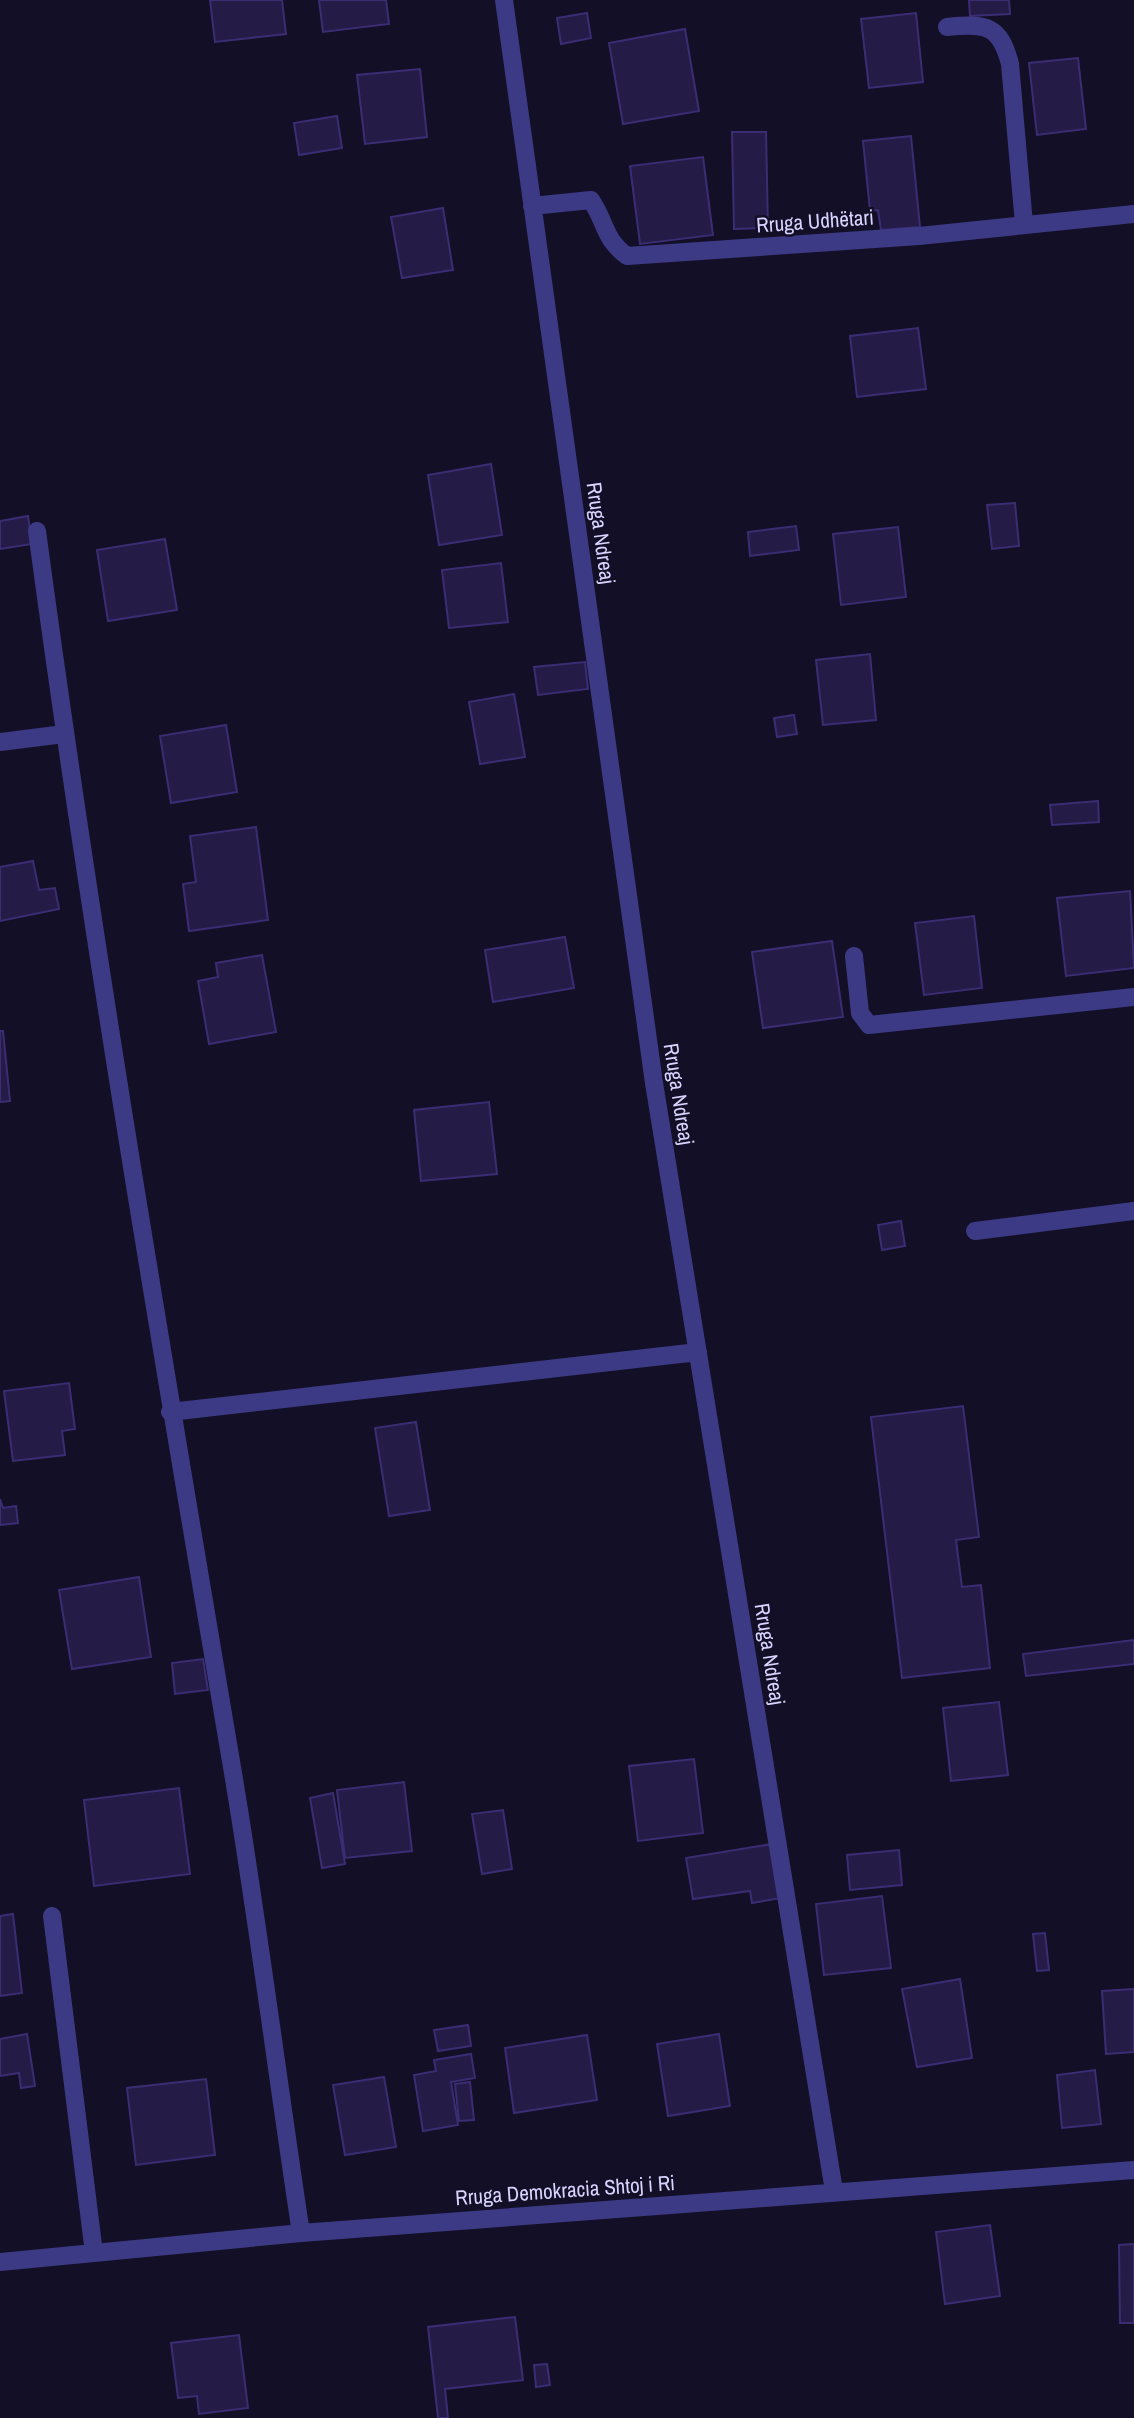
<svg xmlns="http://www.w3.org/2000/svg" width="1134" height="2418" font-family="'Archivo Narrow',sans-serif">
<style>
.building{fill:#241b47;stroke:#3b2d73;stroke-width:2}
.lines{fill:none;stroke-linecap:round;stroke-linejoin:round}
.minor{stroke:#3d3a85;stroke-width:18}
.labels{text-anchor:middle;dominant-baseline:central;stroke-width:5;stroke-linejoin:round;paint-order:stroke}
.street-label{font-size:21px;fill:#d9d4ff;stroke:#130f26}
</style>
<rect width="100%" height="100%" fill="#130f26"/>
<path class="building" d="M210,0H282L286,34L215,42Z
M319,0H386L389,24L323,32Z
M969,0H1009L1010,14L970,16Z
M587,13L591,38L561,44L557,18Z
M916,13L923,82L869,88L861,19Z
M685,29L699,111L623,124L609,43Z
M1078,58L1086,129L1037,135L1029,63Z
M420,69L427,137L365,144L357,75Z
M337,116L342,148L299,155L294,123Z
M732,132H766L768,228L734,229Z
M911,136L920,227L881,230L878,210L870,211L863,141Z
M703,157L713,235L640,244L630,166Z
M443,208L453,270L402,278L391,217Z
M918,328L926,389L857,397L850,336Z
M491,464L502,535L439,545L428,475Z
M1015,503L1019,546L992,549L987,505Z
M28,516L32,544L0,549V521Z
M796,526L799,550L750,556L748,532Z
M898,527L906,597L841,605L833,534Z
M165,539L177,610L108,621L97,550Z
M501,563L508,622L449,628L442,570Z
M870,654L876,720L823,725L816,660Z
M585,662L588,689L538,695L534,667Z
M514,694L525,757L480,764L469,702Z
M794,715L797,734L777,737L774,718Z
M226,725L237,792L171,803L160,736Z
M1098,801L1099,822L1052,825L1050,805Z
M256,827L268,920L189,931L183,884L196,882L190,836Z
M33,861L39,890L55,888L59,909L0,921V867Z
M1130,891L1134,968L1066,976L1057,898Z
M974,916L982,988L924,995L915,923Z
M565,937L574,988L493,1002L485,950Z
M832,941L843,1017L763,1028L752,952Z
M262,955L276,1032L209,1044L198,981L218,977L216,963Z
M0,1031H3L10,1101L0,1102Z
M489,1102L497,1174L421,1181L414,1110Z
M901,1221L905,1246L882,1250L878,1225Z
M69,1383L75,1429L62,1431L65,1455L13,1461L4,1391Z
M963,1406L979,1537L956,1540L962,1587L981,1585L990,1668L902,1678L871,1417Z
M416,1422L430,1510L389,1516L375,1428Z
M0,1499L3,1508L16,1506L18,1523L0,1525Z
M139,1577L151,1657L72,1669L59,1590Z
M1134,1640V1664L1026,1676L1023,1654Z
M203,1659L208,1690L175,1694L172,1663Z
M999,1702L1008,1775L951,1781L943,1708Z
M694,1759L703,1833L638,1841L629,1766Z
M404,1782L412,1851L345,1858L337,1790Z
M179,1788L190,1874L94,1886L84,1800Z
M333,1793L345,1864L322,1868L310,1798Z
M503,1810L512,1869L482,1874L472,1814Z
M772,1844L781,1898L752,1903L750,1891L693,1899L686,1858Z
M899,1850L902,1885L850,1890L847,1855Z
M882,1896L891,1968L824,1975L816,1904Z
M13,1914L22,1993L0,1996V1916Z
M1045,1933L1049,1970L1037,1971L1033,1934Z
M960,1979L972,2058L917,2067L902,1989Z
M1134,1989V2052L1106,2054L1102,1991Z
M468,2025L471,2046L438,2051L434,2030Z
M27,2034L35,2086L21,2088L19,2073L0,2076V2039Z
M719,2034L730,2106L668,2116L657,2044Z
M587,2035L597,2100L514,2113L505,2048Z
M471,2054L475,2078L451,2082L458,2125L423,2131L414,2075L436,2071L434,2060Z
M1095,2070L1101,2124L1062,2128L1057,2075Z
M384,2077L396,2147L345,2155L333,2085Z
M206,2079L215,2155L136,2165L127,2088Z
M470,2082L474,2120L459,2121L455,2084Z
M990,2225L1000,2296L945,2304L936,2232Z
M1134,2244V2323H1120L1119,2245Z
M515,2317L523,2380L445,2389L448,2418H438L428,2327Z
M239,2335L248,2408L199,2414L197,2396L178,2398L171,2343Z
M547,2364L550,2385L536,2387L534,2365Z"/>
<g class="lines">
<path class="minor" d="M504,0L654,1083L834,2191
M947,27C986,23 1000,25 1010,64L1024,224
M532,206L591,200C607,224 603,238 627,256L919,236L1134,214
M37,531C93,949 164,1364 234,1779C259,1930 278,2082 301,2233
M0,742L64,734
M854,956L860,1013L869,1025L1134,997
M975,1231L1134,1211
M170,1412L698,1352
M52,1916L94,2253
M0,2262L301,2233L1134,2170"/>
</g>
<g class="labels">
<g class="street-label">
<text transform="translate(815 221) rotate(-4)">Rruga Udhëtari</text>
<text transform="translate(601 533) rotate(82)">Rruga Ndreaj</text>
<text transform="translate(679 1094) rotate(81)">Rruga Ndreaj</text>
<text transform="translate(770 1654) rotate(81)">Rruga Ndreaj</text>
<text transform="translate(565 2190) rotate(-4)">Rruga Demokracia Shtoj i Ri</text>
</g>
</g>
</svg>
